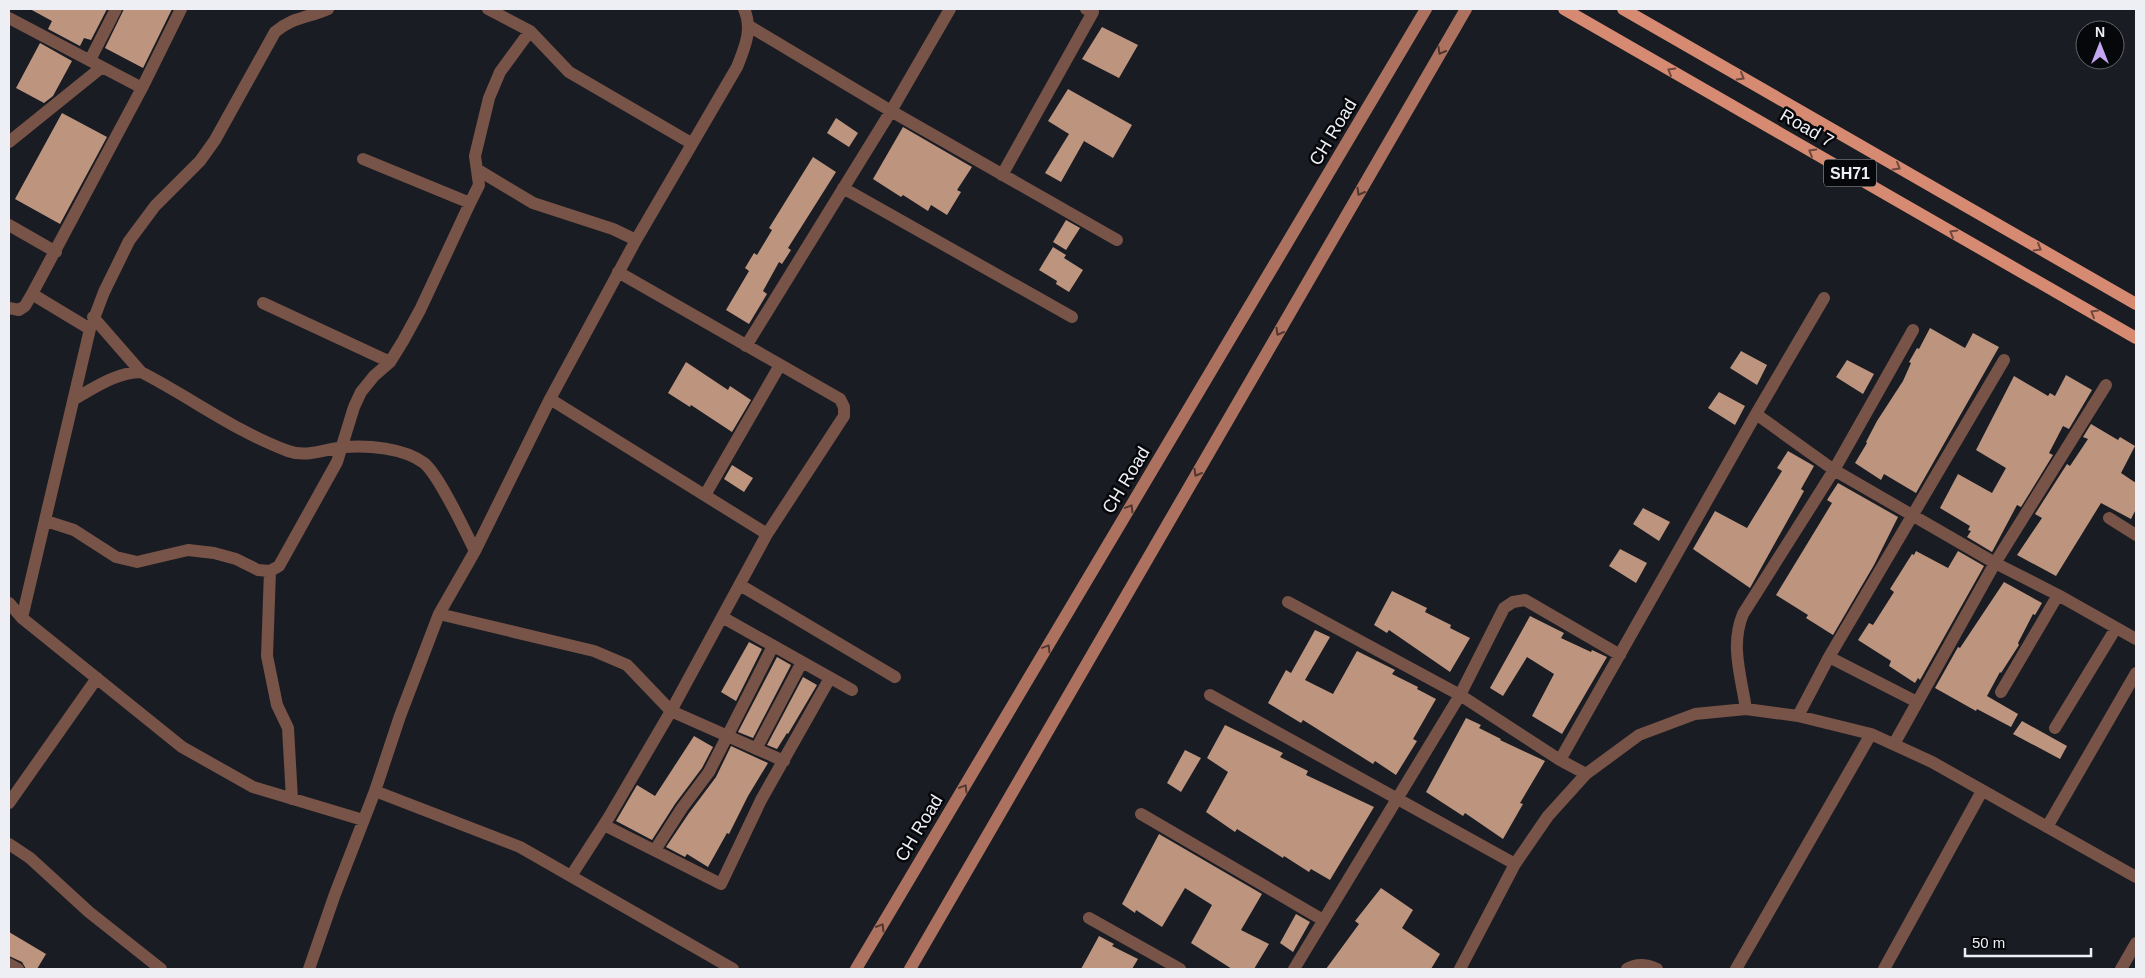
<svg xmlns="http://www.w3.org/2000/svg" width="2145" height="978" font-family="Helvetica,sans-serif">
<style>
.building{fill:#bd957f}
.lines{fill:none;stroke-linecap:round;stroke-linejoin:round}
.street{stroke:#785347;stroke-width:12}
.secondary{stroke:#ad725f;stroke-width:12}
.primary{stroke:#d58a71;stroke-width:12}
.oneway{stroke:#513730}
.oneway2{stroke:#6e483e}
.labels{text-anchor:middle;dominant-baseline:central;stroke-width:5;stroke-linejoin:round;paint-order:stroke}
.shield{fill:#06070a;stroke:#a8a9ae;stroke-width:1}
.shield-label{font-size:16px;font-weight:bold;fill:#eeeff5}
.street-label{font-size:18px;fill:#eeeff5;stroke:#06070a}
</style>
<rect width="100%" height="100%" fill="#1a1c23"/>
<path class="building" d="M30,9H107L91,40L84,38L80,46L48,29L52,21Z
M124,9H172L143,68L105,48Z
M1102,27L1138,45L1119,78L1082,59Z
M40,43L72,61L53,96L44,103L16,88Z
M1068,89L1132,125L1113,158L1084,141L1061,182L1045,173L1069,134L1048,121Z
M62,113L107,137L60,224L15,199Z
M836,118L858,133L849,147L827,133Z
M903,127L972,167L957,190L961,192L947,215L931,205L928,211L903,195L901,197L873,179Z
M813,157L836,172L788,248L791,250L782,264L779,262L763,291L767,294L749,324L726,310L749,271L745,268L754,253L757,255L772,230L769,228Z
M1066,220L1080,228L1066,250L1053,242Z
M1053,247L1066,255L1064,258L1083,270L1069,292L1056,284L1057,281L1039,270Z
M1930,328L1965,348L1973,333L1999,347L1916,493L1884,474L1881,480L1855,463L1867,443L1866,442L1877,421L1903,381L1911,363L1909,362L1917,348L1919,349Z
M1741,351L1767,365L1757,385L1730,368Z
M1847,360L1874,374L1863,394L1836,377Z
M686,362L728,390L730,386L751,400L732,432L691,405L690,407L668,393Z
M2066,375L2092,390L2069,429L2063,426L2049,453L2053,455L2021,507L2017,505L1992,552L1967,537L1971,531L1968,530L1970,526L1940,508L1958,474L1992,493L2006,468L1976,450L2014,376L2048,396L2050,393L2055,396Z
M1719,392L1745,406L1735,425L1708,408Z
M2091,424L2118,440L2120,437L2135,446L2121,473L2136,483V509L2131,519L2101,503L2056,576L2017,555L2042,518L2035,514L2067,464L2070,466L2088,439L2083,437Z
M1788,451L1814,466L1801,489L1804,491L1750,588L1693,549L1715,511L1747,528L1782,471L1777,468Z
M732,465L753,478L744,492L724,479Z
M1838,483L1898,517L1874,565L1833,635L1806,618L1808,615L1776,595L1832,503L1827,500Z
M1643,508L1670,522L1659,541L1633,524Z
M1620,549L1647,563L1636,583L1609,566Z
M1916,551L1948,568L1958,551L1984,566L1920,680L1918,678L1915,683L1889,666L1891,661L1858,640L1869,623L1873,625L1894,592L1890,589L1912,554L1914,555Z
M2004,582L2042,603L2035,615L2033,614L2018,643L2019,645L2001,673L2000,672L1987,696L2018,714L2011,727L1977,709L1976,711L1935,688L1958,647L1960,648Z
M1392,591L1427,608L1425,612L1451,625L1450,628L1470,638L1450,672L1389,630L1387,633L1374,625Z
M1530,616L1564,633L1561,638L1591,652L1592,650L1607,657L1562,734L1532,716L1554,674L1527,657L1503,696L1490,688Z
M1315,630L1330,637L1305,680L1333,694L1357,651L1395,670L1392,674L1418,687L1417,689L1436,699L1413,739L1417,741L1396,775L1375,761L1373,764L1303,720L1301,723L1268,703L1286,670L1291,673Z
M749,642L762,649L736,701L721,692Z
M777,657L791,665L753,738L738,732Z
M803,677L817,685L788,734L787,733L777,749L767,745Z
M1466,718L1481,725L1479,728L1501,739L1500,740L1545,761L1520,803L1523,804L1503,839L1465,813L1463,816L1426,792Z
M2022,721L2067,746L2060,759L2013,734Z
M1225,725L1283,753L1280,757L1308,771L1306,775L1374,807L1330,880L1311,869L1309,872L1284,856L1283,858L1237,829L1235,832L1206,812L1228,772L1207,758Z
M694,736L713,747L702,768L675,804L652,840L616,821L637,785L655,796Z
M731,746L768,763L748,796L729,834L727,833L708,867L687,854L685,857L666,847L689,813L716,777Z
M1185,750L1201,758L1181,792L1167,783Z
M1159,834L1262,894L1241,930L1269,944L1254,969H1232L1191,943L1212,905L1185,888L1162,927L1136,910L1135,913L1122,904Z
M1381,888L1413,910L1402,928L1440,954L1431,969H1326L1359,924L1355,921Z
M1296,914L1310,922L1293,952L1280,943Z
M9,932L46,954L37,969H26L22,962L9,956Z
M1099,936L1114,944L1112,946L1138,959L1132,969H1081Z"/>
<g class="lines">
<path class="street" d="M488,9L530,31L569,72L691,143
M9,18L142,88
M749,26L891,111L1117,240
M90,60L116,9
M9,142L102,67
M363,159L470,203
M478,170L533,203L613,229L636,240
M1002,175L1093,12L1086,9
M843,188L1072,317
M9,225L56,252
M263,303L390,362
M9,308L19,310L25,306L32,294
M93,317L141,372
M90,329L32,294L142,88L181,9
M746,346L891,111L950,9
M74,399C96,387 115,373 141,372C190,397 236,432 288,451C307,458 325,449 344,447C368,445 404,448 424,463C439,475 465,531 475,551
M550,399L767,534
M1756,414L1834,470L1995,563L2058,595L2136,639
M705,495L780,365
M2109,518L2136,535
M46,521L74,530L116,557L137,562L188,550L214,553L236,559L258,570L270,571L279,566L337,462L354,407L361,392L374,376L390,362L403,341L420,310L470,203L479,185L475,156L489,98L500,72L530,31
M270,571L267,656L277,705L288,728L292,799
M740,585L895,677
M1288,602L1460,695L1560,760L1586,774
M9,603L22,618L182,747L253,787L363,820
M439,614L594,651L627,665L671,711L784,761
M722,617L852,690
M22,618L90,329L104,292L129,241L155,206L200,161L215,140L275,32C292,17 308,18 328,9
M1829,657L1917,702
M2001,692L2058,595
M1210,695L1515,864
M1746,709C1741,676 1730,645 1743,614L1834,470L1913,330
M1798,716L1829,657L2004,360
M2055,728L2116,628
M1894,744L1995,563L2106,385
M756,749L802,662
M1560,760L1756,414L1824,298
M375,791L520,847L733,969
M9,803L97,678
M1141,814L1323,920
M604,825L721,884L761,800L830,678
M2047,827L2136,673
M9,844L30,858L89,912L161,969
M655,850L682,808L709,772L773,646
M571,876L609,817L671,711L767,534L844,416V407L840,399L618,272
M1089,918L1180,969
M9,964L18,969
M309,969L335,894L375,791L400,716L439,614L475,551L550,399L636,240L737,67C745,47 753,29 744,9
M1294,969L1460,695L1504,608L1513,602L1525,600L1620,655
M1460,969L1515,864L1548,816L1586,774L1639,735L1695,714L1746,709L1798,716L1871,734L1932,762L2136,877
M1627,969C1637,963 1646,964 1657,969
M1736,969L1871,734
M1884,969L1982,791
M2121,969L2136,943"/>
<path class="secondary" d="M856,969L1426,9
M910,969L1466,9"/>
<path class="primary" d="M1564,9L2136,338
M1623,9L2136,304"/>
</g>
<defs><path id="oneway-chevron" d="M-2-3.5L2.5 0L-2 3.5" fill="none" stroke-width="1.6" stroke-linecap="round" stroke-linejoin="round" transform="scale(1.25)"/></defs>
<g class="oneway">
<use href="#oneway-chevron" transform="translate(1441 51) rotate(120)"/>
<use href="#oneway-chevron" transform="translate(1360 192) rotate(120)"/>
<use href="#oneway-chevron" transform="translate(1279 332) rotate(120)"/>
<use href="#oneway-chevron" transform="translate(1197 473) rotate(120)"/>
<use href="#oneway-chevron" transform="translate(1130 508) rotate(-59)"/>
<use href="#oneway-chevron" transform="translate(1047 648) rotate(-59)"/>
<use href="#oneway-chevron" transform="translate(964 788) rotate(-59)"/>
<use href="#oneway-chevron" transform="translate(881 927) rotate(-59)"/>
</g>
<g class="oneway2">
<use href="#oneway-chevron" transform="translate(1671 71) rotate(-150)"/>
<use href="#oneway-chevron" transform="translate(1741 77) rotate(30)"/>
<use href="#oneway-chevron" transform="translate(1812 152) rotate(-150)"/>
<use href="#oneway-chevron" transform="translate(1897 167) rotate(30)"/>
<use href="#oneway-chevron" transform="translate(1953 233) rotate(-150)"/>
<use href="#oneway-chevron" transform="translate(2038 248) rotate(30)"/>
<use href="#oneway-chevron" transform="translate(2094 313) rotate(-150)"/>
</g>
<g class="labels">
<rect class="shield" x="1824" y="159.5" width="52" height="27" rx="4"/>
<g class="shield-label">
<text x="1850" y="173">SH71</text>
</g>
<g class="street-label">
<text transform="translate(1807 128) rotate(30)">Road 7</text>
<text transform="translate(1333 132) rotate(-59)">CH Road</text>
<text transform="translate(1126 480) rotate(-59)">CH Road</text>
<text transform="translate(919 828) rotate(-59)">CH Road</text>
</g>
</g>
<rect width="2145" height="978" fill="none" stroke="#eeeff5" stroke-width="20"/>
<g transform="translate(2100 45)"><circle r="24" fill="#06070a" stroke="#636468"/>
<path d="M0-4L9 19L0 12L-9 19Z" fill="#c4a7f1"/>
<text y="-8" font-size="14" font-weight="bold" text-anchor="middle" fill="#eeeff5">N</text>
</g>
<path d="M1965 948v8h126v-8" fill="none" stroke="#eeeff5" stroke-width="2.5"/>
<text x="1972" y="948" font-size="15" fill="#eeeff5" stroke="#06070a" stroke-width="4" paint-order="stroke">50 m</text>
</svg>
